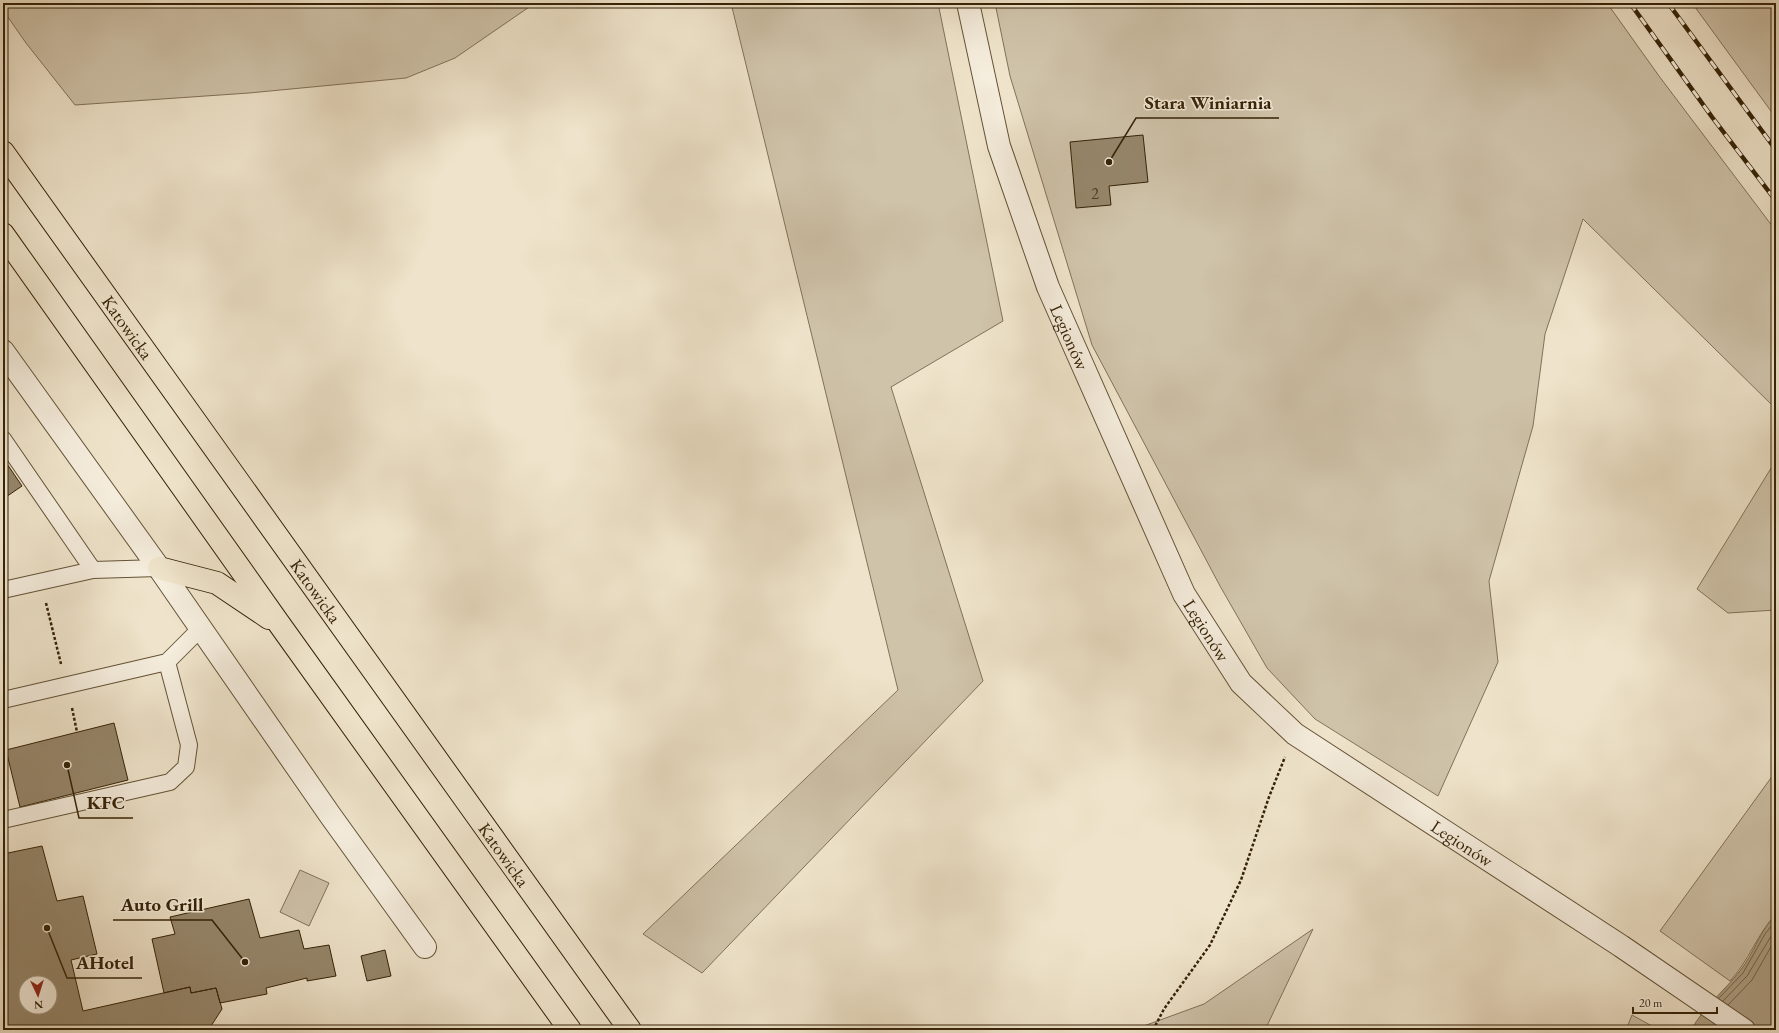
<svg xmlns="http://www.w3.org/2000/svg" width="1779" height="1033" font-family="'EB Garamond',serif">
<style>
.green{fill:#cfc3aa;stroke:#827258}
.water{fill:#b0a288;stroke:#7f6f54}
.lines{fill:none;stroke-linecap:round;stroke-linejoin:round}
.shore{stroke:#726247;stroke-width:1}
.building{fill:#96876c;stroke:#352206;fill-rule:evenodd}
.service-casing{stroke:#645237;stroke-width:18}
.minor-casing{stroke:#645237;stroke-width:24}
.primary-casing{stroke:#352206;stroke-width:24}
.path{stroke:#352206;stroke-width:2.5;stroke-dasharray:3 2;stroke-linecap:butt}
.service{stroke:#f5eddd;stroke-width:16}
.minor{stroke:#f5eddd;stroke-width:22}
.primary{stroke:#efe4cb;stroke-width:22}
.rail-casing{stroke:#352206;stroke-width:4.5}
.rail{stroke:#f5eddd;stroke-width:3;stroke-dasharray:9;stroke-linecap:butt}
.labels{text-anchor:middle;dominant-baseline:central;stroke-width:3;stroke-linejoin:round;paint-order:stroke}
.number-label{font-size:16px;fill:#4d3b20}
.street-label{font-size:18px;fill:#352206;stroke:#f5eddd}
.leader{fill:none;stroke:#352206;stroke-width:1.5}
.callout-dot{fill:#352206;stroke:#f5eddd;stroke-width:1.5}
.callout-label{font-size:19px;text-anchor:middle;font-weight:bold;fill:#352206;stroke:#f5eddd;stroke-width:3;stroke-linejoin:round;paint-order:stroke}
</style>
<rect width="100%" height="100%" fill="#efe4cb"/>
<filter id="stains"><feTurbulence type="fractalNoise" baseFrequency=".005" numOctaves="4"/><feColorMatrix values="0 0 0 0 .2 0 0 0 0 .09 0 0 0 0 .02 0 0 0 .5 -.17"/></filter>
<radialGradient id="worn" r=".72"><stop offset=".6" stop-color="#630" stop-opacity="0"/><stop offset="1" stop-color="#630" stop-opacity=".3"/></radialGradient>
<path class="green" d="M3,3H535L455,58L406,78L249,93L75,105L26,43L3,10Z
M731,3H938L1003,321L891,387L983,681L702,973L643,934L898,690Z
M995,3H1260L1263,6L1266,3H1607L1659,76L1776,231V409L1583,219L1545,334L1533,426L1489,581L1498,662L1438,796L1315,719L1267,668L1220,586L1092,345L1010,76Z
M1692,3H1775L1776,5V118Z
M1776,460V610L1728,613L1697,589Z
M1776,771V914C1757,934 1749,961 1730,981L1660,931Z
M300,870L329,883L309,926L280,912Z
M1313,929L1265,1030H1139L1141,1027L1204,1004Z
M1632,1015L1659,1030H1626Z"/>
<path class="water" d="M1776,914V1030H1691C1704,1007 1723,992 1740,971C1754,953 1760,931 1776,914Z"/>
<g class="lines">
<path class="shore" d="M1719,998L1743,973L1765,934L1776,920
M1723,1001L1747,976L1776,928
M1728,1005L1752,980L1776,938"/>
</g>
<path class="building" d="M1143,135L1148,182L1109,186L1111,205L1076,208L1070,142Z
M3,458L22,486L3,499Z
M114,723L128,780L20,807L6,750Z
M42,846L57,901L83,896L97,954L71,960L83,1011L190,987L191,993L216,988L222,1009L211,1026L195,1030H3V854ZM26,983H50V1007H26Z
M249,899L260,938L299,930L304,949L329,945L336,976L307,981V978L266,988L267,994L220,1003L216,988L191,993L190,987L164,993L152,939L175,934L170,917Z
M385,950L391,976L367,981L361,956Z"/>
<g class="lines">
<g class="service-casing">
<path id="service" d="M3,439L93,570
M3,590L93,570L159,568
M3,700L167,662L200,629
M3,820L170,782L186,767L189,745L167,662"/>
</g>
<g class="minor-casing">
<g id="minor">
<path id="s1" d="M968,3L999,146L1048,287L1184,594L1241,683L1295,734L1621,946L1744,1030"/>
<path d="M3,351L159,568L330,815L425,947"/>
</g>
</g>
<g class="primary-casing">
<g id="primary">
<path id="s2" d="M3,152L630,1030"/>
<path d="M3,234L280,625L570,1030"/>
<path d="M159,568L217,583L269,618"/>
</g>
</g>
<path class="path" d="M46,603L61,664
M72,708L77,732
M1153,1030L1164,1009L1210,945L1241,880L1269,797L1285,757"/>
<use href="#service" class="service"/>
<use href="#minor" class="minor"/>
<use href="#primary" class="primary"/>
<g class="rail-casing">
<path id="rail" d="M1630,3L1712,117L1776,201
M1668,3L1776,150"/>
</g>
<use href="#rail" class="rail"/>
</g>
<g class="labels">
<g class="number-label">
<text x="1095" y="193">2</text>
</g>
<g class="street-label">
<text stroke="none"><textPath href="#s2" startOffset="215">Katowicka</textPath></text>
<text stroke="none"><textPath href="#s1" startOffset="350">Legionów</textPath></text>
<text stroke="none"><textPath href="#s2" startOffset="539">Katowicka</textPath></text>
<text stroke="none"><textPath href="#s1" startOffset="674">Legionów</textPath></text>
<text stroke="none"><textPath href="#s1" startOffset="1011">Legionów</textPath></text>
<text stroke="none"><textPath href="#s2" startOffset="863">Katowicka</textPath></text>
</g>
</g>
<path class="leader" d="M1109 162L1136 118H1279M67 765L79 818H133M245 962L212 920H113M47 928L67 978H142"/>
<g class="callout-dot">
<circle cx="1109" cy="162" r="4"/>
<circle cx="67" cy="765" r="4"/>
<circle cx="245" cy="962" r="4"/>
<circle cx="47" cy="928" r="4"/>
</g>
<g class="callout-label">
<text x="1208" y="109">Stara Winiarnia</text>
<text x="106" y="809">KFC</text>
<text x="162" y="911">Auto Grill</text>
<text x="105" y="969">AHotel</text>
</g>
<rect width="1779" height="1033" fill="none" stroke="#efe4cb" stroke-width="16"/>
<rect x="4" y="4" width="1771" height="1025" fill="none" stroke="#352206" stroke-width="2"/>
<rect x="8" y="8" width="1763" height="1017" fill="none" stroke="#352206"/>
<g transform="translate(38 995) rotate(176)"><circle r="19" fill="#f5eddd" stroke="#a89c87"/>
<path d="M0-3L7 15L0 10L-7 15Z" fill="#8f2418"/>
<text y="-6" font-size="11" font-weight="bold" text-anchor="middle" fill="#352206">N</text>
</g>
<path d="M1633 1007v6h84v-6" fill="none" stroke="#352206" stroke-width="2"/>
<text x="1639" y="1007" font-size="12" fill="#352206" stroke="#f5eddd" stroke-width="3" paint-order="stroke">20 m</text>
<rect width="100%" height="100%" filter="url(#stains)"/>
<rect width="100%" height="100%" fill="url(#worn)"/>
</svg>
